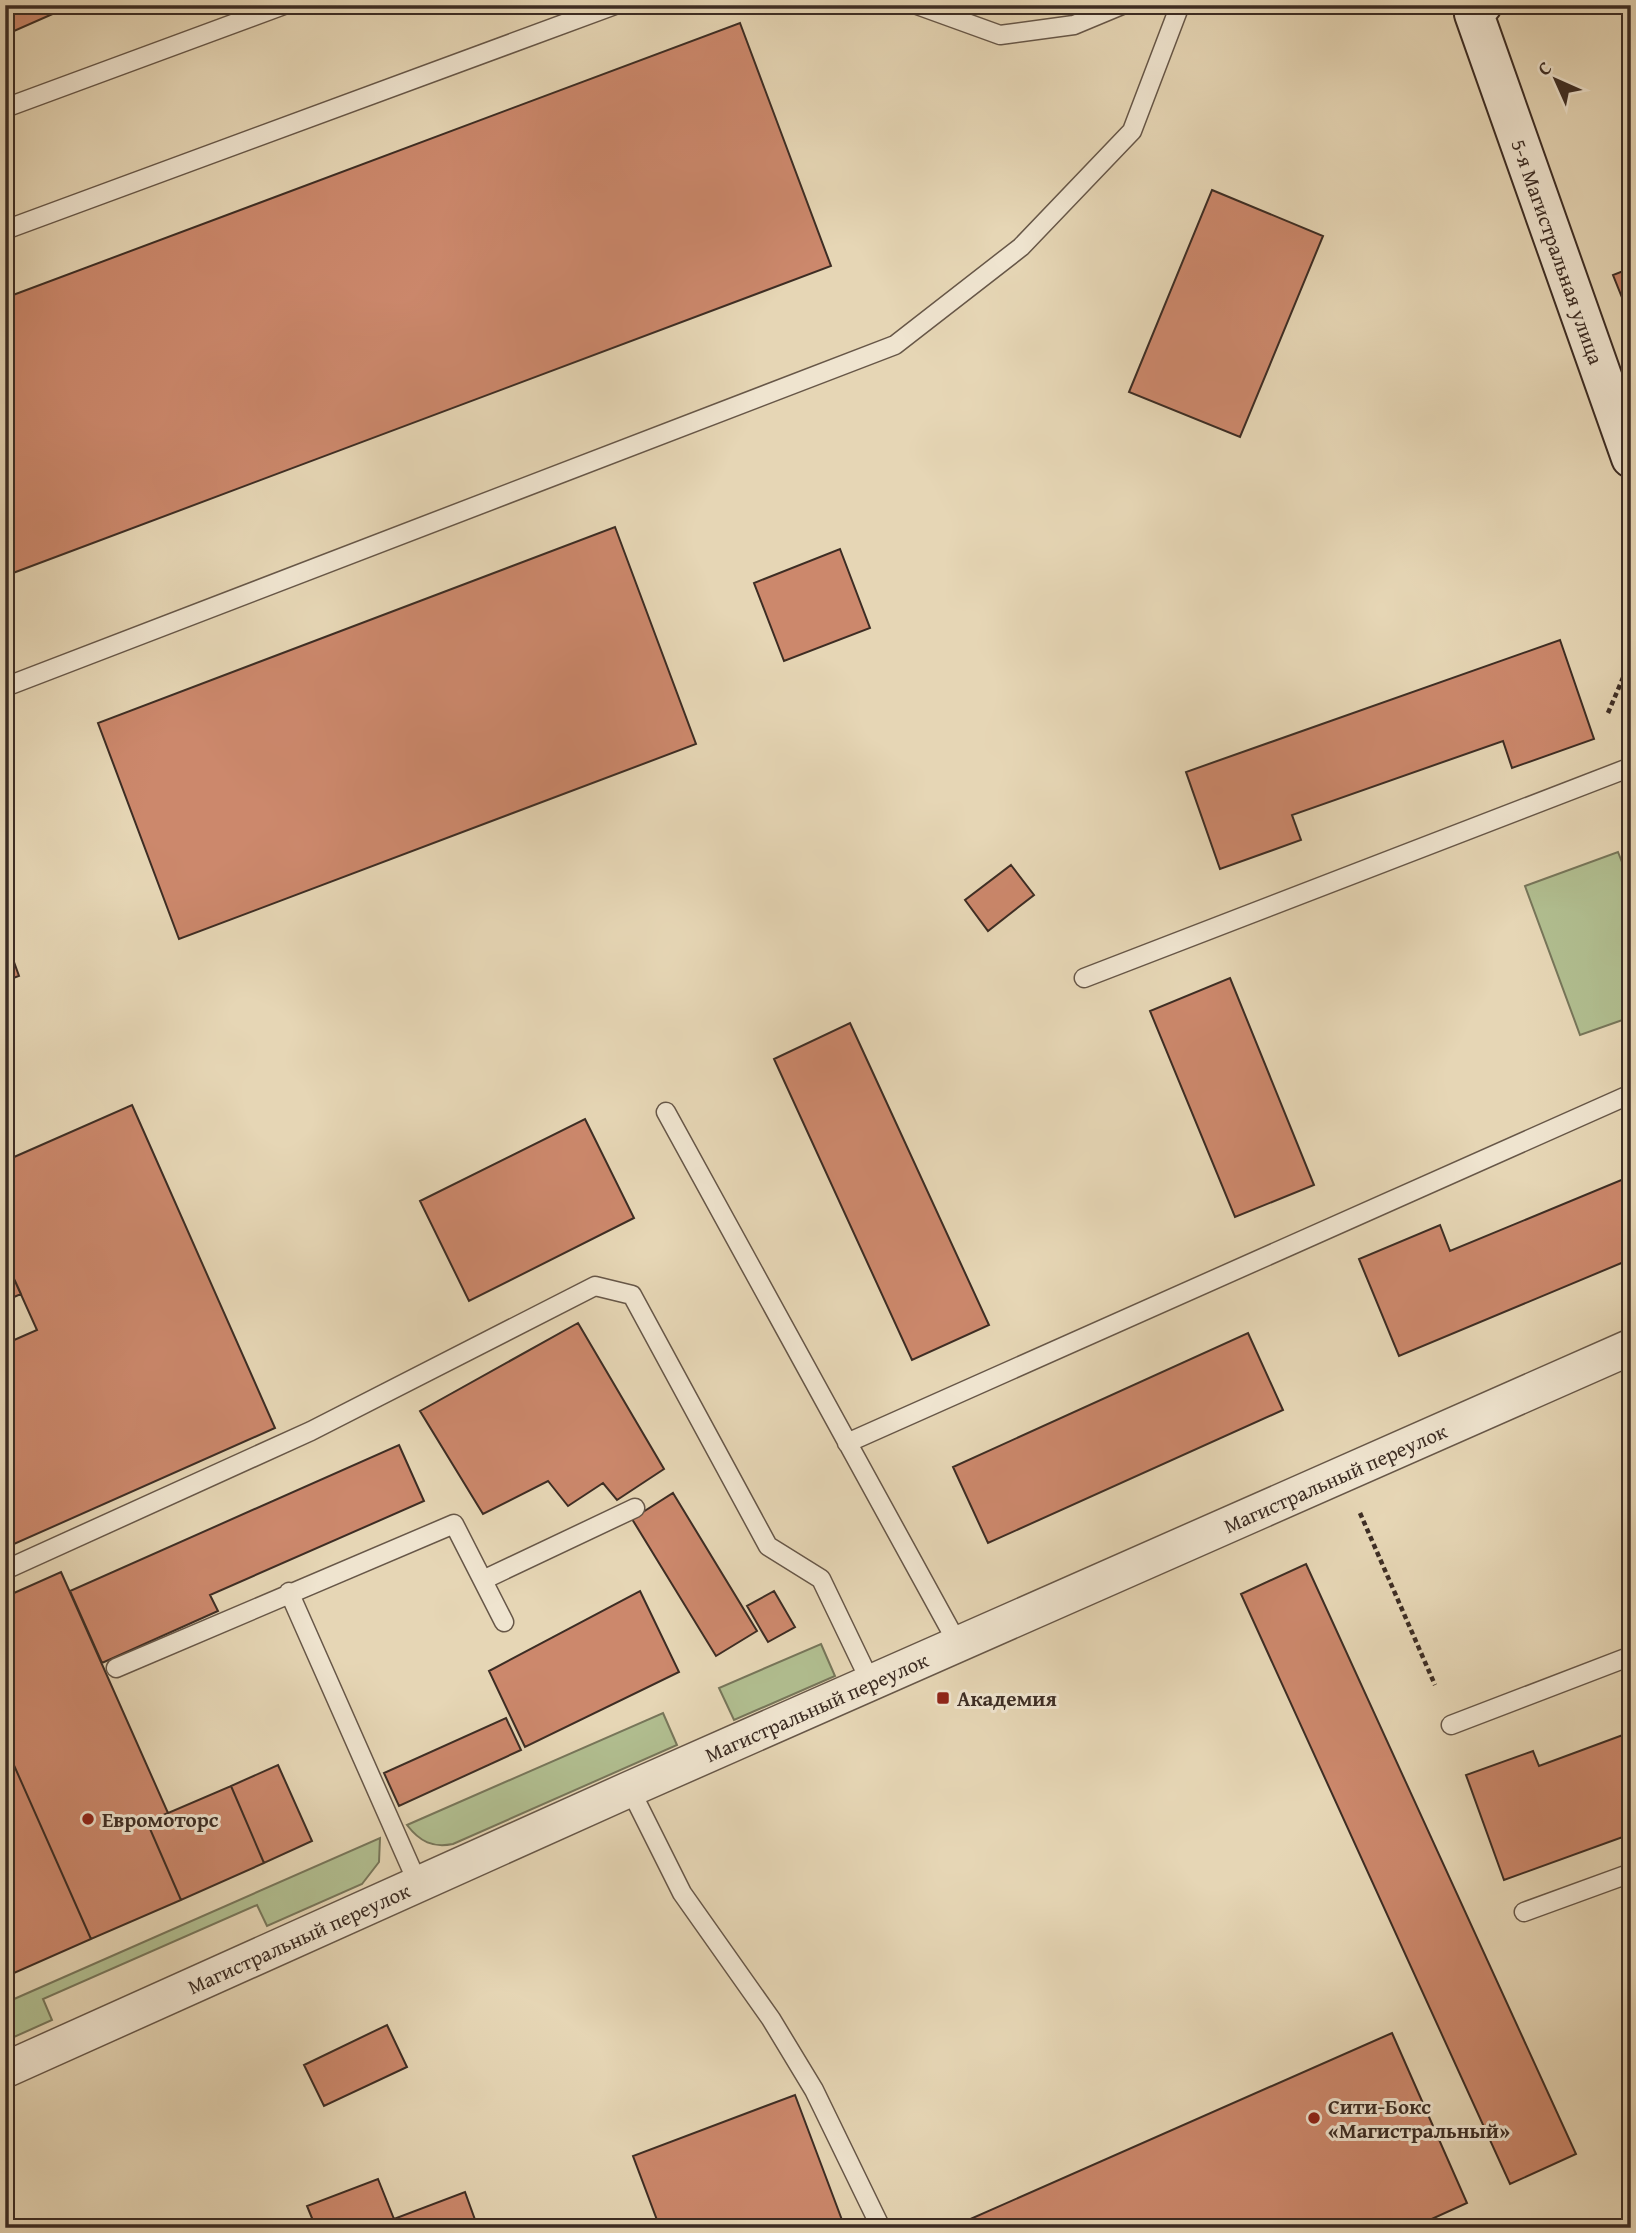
<svg xmlns="http://www.w3.org/2000/svg" width="1636" height="2233" font-family="'Gentium Book Plus',serif">
<style>
.green{fill:#b1be90;stroke:#77765a;stroke-width:2}
.building{fill:#cc886c;stroke:#3d2d24;stroke-width:2}
.lines{fill:none;stroke-linecap:round;stroke-linejoin:round}
.lane-casing{stroke:#675748;stroke-width:21}
.street-casing{stroke:#675748;stroke-width:38}
.secondary-casing{stroke:#3d2d24;stroke-width:42}
.path{stroke:#3d2d24;stroke-width:4.5;stroke-dasharray:5 3.5;stroke-linecap:butt}
.lane{stroke:#efe4cf;stroke-width:18}
.street{stroke:#efe4cf;stroke-width:35}
.secondary{stroke:#efe4cf;stroke-width:38}
.poi-dot{fill:#8f2418;stroke:#efe4cf;stroke-width:2.5}
.labels{text-anchor:middle;dominant-baseline:central;stroke-width:6;stroke-linejoin:round;paint-order:stroke}
.street-label{font-size:21px;fill:#3d2d24;stroke:#efe4cf}
.poi-label{font-size:21px;font-weight:bold;fill:#3d2d24;stroke:#efe4cf;text-anchor:start}
</style>
<rect width="100%" height="100%" fill="#e6d6b5"/>
<filter id="stains"><feTurbulence type="fractalNoise" baseFrequency=".00286" numOctaves="4"/><feColorMatrix values="0 0 0 0 .2 0 0 0 0 .09 0 0 0 0 .02 0 0 0 .5 -.17"/></filter>
<radialGradient id="worn" r=".72"><stop offset=".6" stop-color="#630" stop-opacity="0"/><stop offset="1" stop-color="#630" stop-opacity=".3"/></radialGradient>
<path class="green" d="M1618,852L1631,885V1017L1580,1035L1525,886Z
M821,1644L835,1676L734,1720L719,1688Z
M663,1713L677,1745L453,1844C433,1848 420,1842 407,1825Z
M380,1838L379,1862L362,1884L267,1926L257,1905L43,1999L52,2020L5,2041V2003Z"/>
<path class="building" d="M5,5H73L5,35Z
M740,23L831,266L5,576V298Z
M1212,190L1323,236L1240,437L1129,392Z
M1631,268V320L1613,275Z
M615,527L696,744L179,939L98,723Z
M840,549L870,628L784,661L754,583Z
M1560,640L1594,739L1512,768L1503,741L1292,815L1301,840L1220,869L1186,772Z
M1011,865L1034,895L988,931L965,900Z
M5,937L19,976L5,981Z
M1230,978L1314,1185L1235,1217L1150,1011Z
M850,1023L989,1325L912,1360L774,1059Z
M132,1105L275,1428L5,1548V1344L37,1330L5,1259V1161Z
M585,1119L634,1218L469,1301L420,1201Z
M1631,1176V1259L1399,1356L1359,1259L1440,1225L1450,1251Z
M5,1259L21,1294L5,1301Z
M578,1323L664,1469L617,1500L603,1483L568,1506L548,1481L483,1514L420,1411Z
M1248,1333L1283,1410L988,1543L953,1467Z
M399,1445L424,1501L210,1595L218,1611L102,1663L70,1591Z
M673,1493L757,1631L716,1656L632,1519Z
M1306,1564L1576,2154L1510,2184L1241,1594Z
M61,1572L168,1813L147,1822L181,1900L91,1939L5,1745V1597Z
M640,1591L679,1672L525,1747L489,1671Z
M774,1591L795,1627L768,1642L747,1606Z
M506,1718L521,1750L399,1806L384,1773Z
M1631,1732V1834L1504,1880L1466,1775L1533,1751L1539,1766Z
M5,1745L91,1939L5,1977Z
M278,1765L312,1841L264,1863L231,1786Z
M231,1786L264,1863L181,1900L147,1822Z
M387,2025L407,2067L324,2106L304,2065Z
M1392,2033L1467,2203L1412,2228H950Z
M795,2095L845,2228H660L633,2156Z
M378,2179L394,2219L465,2192L478,2228H316L307,2206Z"/>
<g class="lines">
<g class="lane-casing">
<path id="lane" d="M917,5L1000,35L1074,25L1122,5
M5,108L284,5
M5,230L615,5
M5,687L895,345L1021,247L1132,131L1180,5
M1084,978L1631,767
M666,1112L958,1644
M847,1443L1631,1094
M5,1570L311,1431L595,1286L632,1295L768,1546L821,1579L871,1683
M483,1580L635,1508
M289,1592L419,1886
M116,1668L454,1524L504,1622
M1451,1725L1631,1656
M630,1789L682,1893L771,2019L814,2090L881,2228
M1524,1912L1631,1873"/>
</g>
<g class="street-casing">
<g id="street">
<path id="s1" d="M5,2070L630,1789L1631,1347"/>
</g>
</g>
<g class="secondary-casing">
<g id="secondary">
<path id="s2" d="M1482,5L1474,14L1631,458"/>
</g>
</g>
<path class="path" d="M1608,713L1631,659
M1360,1513L1435,1685"/>
<use href="#lane" class="lane"/>
<use href="#street" class="street"/>
<use href="#secondary" class="secondary"/>
</g>
<g class="poi-dot">
<rect x="936" y="1691" width="14" height="14" rx="3.5"/>
<circle cx="88" cy="1819" r="7"/>
<circle cx="1314" cy="2118" r="7"/>
</g>
<g class="labels">
<g class="street-label">
<text stroke="none"><textPath href="#s2" startOffset="264">5-я Магистральная улица</textPath></text>
<text stroke="none"><textPath href="#s1" startOffset="1456">Магистральный переулок</textPath></text>
<text stroke="none"><textPath href="#s1" startOffset="889">Магистральный переулок</textPath></text>
<text stroke="none"><textPath href="#s1" startOffset="322">Магистральный переулок</textPath></text>
</g>
<g class="poi-label">
<text x="957" y="1698">Академия</text>
<text x="102" y="1819">Евромоторс</text>
<text x="1328" y="2106">Сити-Бокс<tspan x="1328" dy="24">«Магистральный»</tspan></text>
</g>
</g>
<rect width="1636" height="2233" fill="none" stroke="#e6d6b5" stroke-width="28"/>
<rect x="7" y="7" width="1622" height="2219" fill="none" stroke="#3d2d24" stroke-width="3.5"/>
<rect x="14" y="14" width="1608" height="2205" fill="none" stroke="#3d2d24" stroke-width="2"/>
<g transform="translate(1556 80) rotate(315)" stroke="#efe4cf" stroke-width="5" paint-order="stroke">
<path d="M0-5L12 26L0 18L-12 26Z" fill="#3d2d24"/>
<text y="-10" font-size="19" font-weight="bold" text-anchor="middle" fill="#3d2d24">С</text>
</g>
<rect width="100%" height="100%" filter="url(#stains)"/>
<rect width="100%" height="100%" fill="url(#worn)"/>
</svg>
